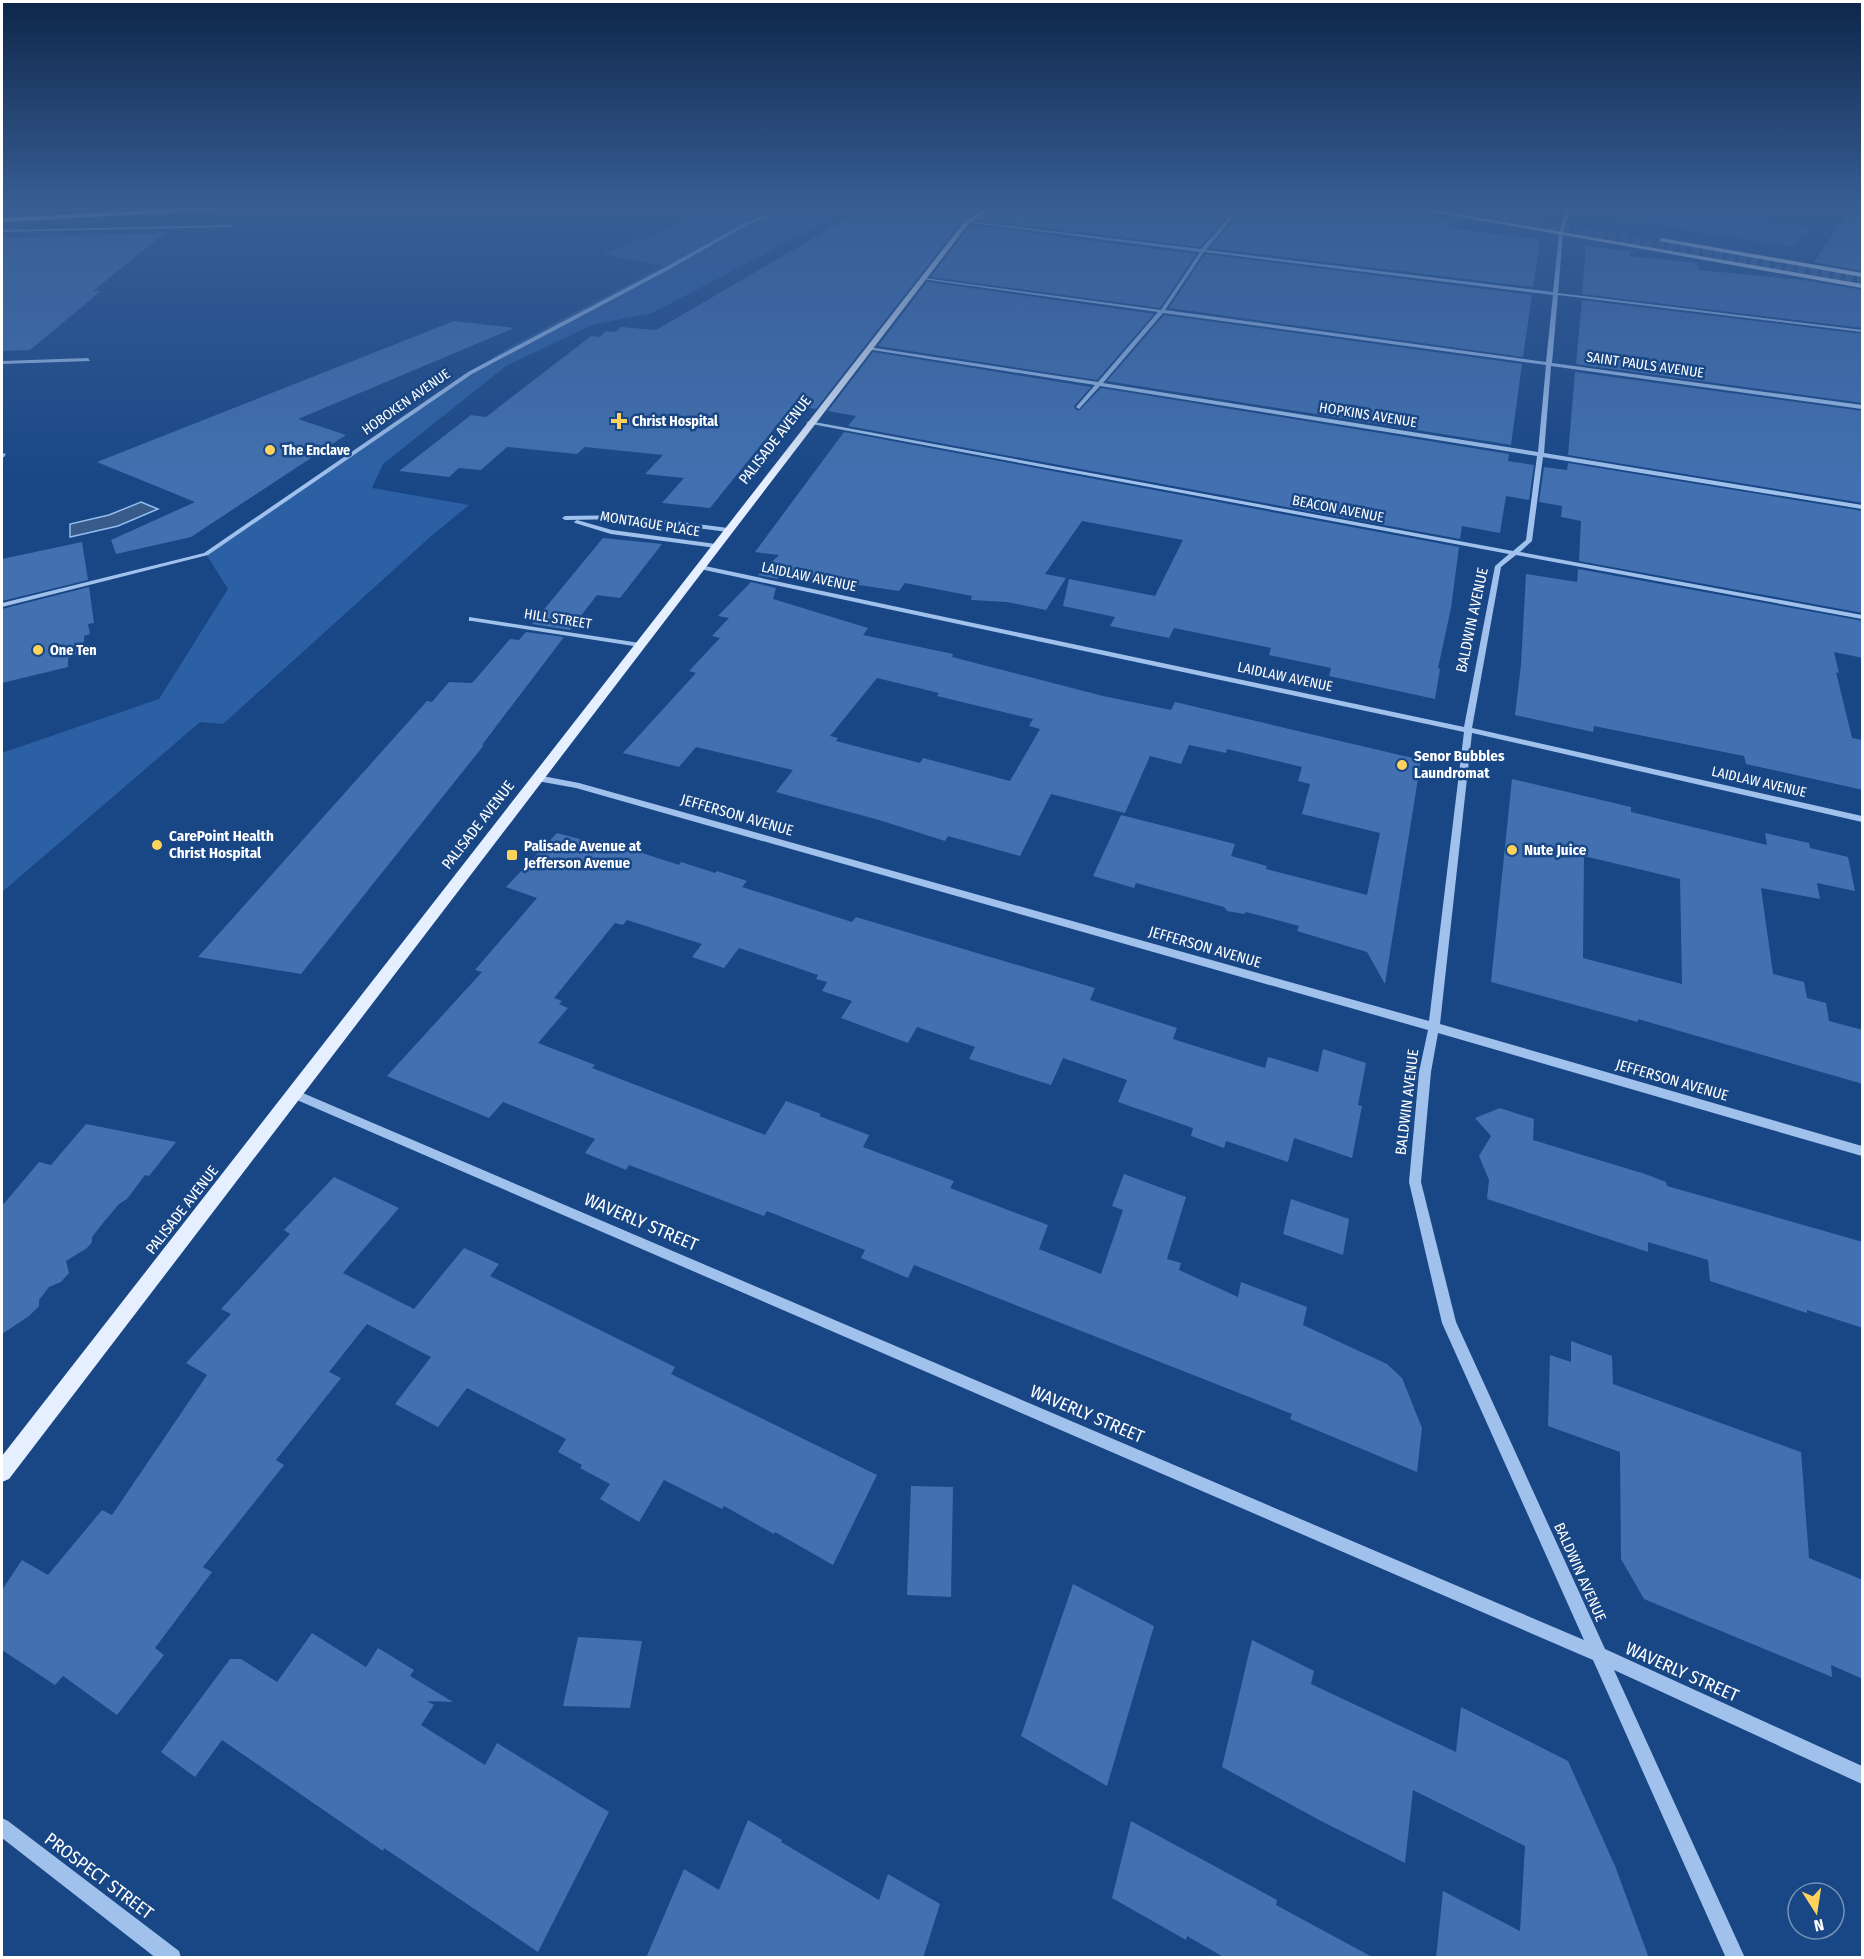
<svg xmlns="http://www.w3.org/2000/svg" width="1864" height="1959" font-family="'Fira Sans Condensed',sans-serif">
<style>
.green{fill:#2c60a5}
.water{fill:#395b89;stroke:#93bcef;stroke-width:1.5}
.building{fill:#4270b0;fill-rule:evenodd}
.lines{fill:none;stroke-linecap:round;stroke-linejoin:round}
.highway-tunnel{stroke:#3c6398;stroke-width:8;stroke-dasharray:8 4;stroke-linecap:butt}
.minor{fill:#a0c1ec;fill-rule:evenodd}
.major{fill:#e5efff;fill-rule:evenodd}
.highway{fill:#fff;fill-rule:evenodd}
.poi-dot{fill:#ffd35b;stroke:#194786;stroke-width:2}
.labels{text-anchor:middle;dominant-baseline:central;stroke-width:5;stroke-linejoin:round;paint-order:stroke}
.far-street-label{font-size:14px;fill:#fff;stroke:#194786}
.far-poi-label{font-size:14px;font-weight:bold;fill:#fff;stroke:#194786;text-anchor:start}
.street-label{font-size:15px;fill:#fff;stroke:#194786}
.poi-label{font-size:15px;font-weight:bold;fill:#fff;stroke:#194786;text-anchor:start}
.near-street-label{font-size:18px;fill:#fff;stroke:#194786}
</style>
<rect width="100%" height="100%" fill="#194786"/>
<path class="green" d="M721,208H853L652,313L592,325L506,366L383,464L372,488L469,505L430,537L223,724L200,722L2,892V753L159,699L228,589L206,554L506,349L662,266L602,254Z
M1552,208H1678L1811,229L1792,247Z"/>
<path class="water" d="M141,502L158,509L118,526L70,537V524L109,515Z"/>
<path class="building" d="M865,208H984L963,220L816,409L793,405L710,508L662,503L684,478L645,474L663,455L585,447L577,454L507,447L481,470L459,468L449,477L399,471L471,415L486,417L591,336L600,337L606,331L615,332L621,327L656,330Z
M996,208H1234L1200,247L978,220Z
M1243,208H1409L1407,212L1454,220L1448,228L1535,239L1540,241L1533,287L1210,248Z
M1851,208H1863V271L1814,262Z
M970,225L1196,254L1160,308L931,277Z
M165,233L93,291H101L30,350L2,351V238Z
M1586,246L1630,251V256L1697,263L1699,270L1802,280L1863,290V328L1582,294Z
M1205,254L1532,295L1523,357L1169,308Z
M927,282L1154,314L1097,380L878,346Z
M1582,300L1863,334V403L1576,364Z
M1164,315L1522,364L1511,445L1107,381Z
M454,321L514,328L298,419L346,435L191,537L116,554L111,540L195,502L97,462Z
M873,352L1091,387L1074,406L1075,409L1079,411L1101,388L1509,454L1508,461L1534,465L1529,500L1506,496L1500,533L1462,526L1460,539L848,426L856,416L828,411Z
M1575,372L1863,411V503L1568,455Z
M844,432L1459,547L1451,608L1438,668L1440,669L1435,699L1329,676L1331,668L1269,655L1271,648L1174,628L1169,638L1110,626L1115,617L1063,606L1069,579L1155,596L1183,540L1082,521L1045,574L1066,578L1046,610L1007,602L971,600L972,596L905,583L899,591L779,573L778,579L758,575L779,555L755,552Z
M1568,463L1863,511V613L1579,561L1581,521L1561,517L1562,506L1539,502L1544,467L1567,470Z
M603,538L662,544L620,598L597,595L570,630L532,624Z
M82,542L88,580L2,601V559Z
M1578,569L1863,621V658L1834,652L1839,673L1836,672L1852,738L1863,740V790L1746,764L1744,756L1594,726L1593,732L1515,715L1521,665L1526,574L1577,582Z
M751,582L776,588L773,599L868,628L863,635L953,654L952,657L1103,696L1171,710L1175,702L1421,760L1385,984L1367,952L1297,931L1299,926L1246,912L1244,914L1227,911L1224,907L1136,883L1134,888L1093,876L1121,815L1235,844L1231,856L1267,866L1266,869L1367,895L1380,833L1302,814L1310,784L1298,781L1302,767L1227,749L1226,753L1189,745L1181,764L1150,756L1125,813L1051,794L1020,856L948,836L945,841L879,820L776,792L793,770L696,747L679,767L623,753L696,673L689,671L720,638L712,636L729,618L718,616ZM877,678L939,693L937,696L1033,719L1029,726L1040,729L1010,781L923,758L920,763L836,741L838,738L830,736Z
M89,587L94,623L88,624L90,634L84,636V642L75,644L76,655L68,658V667L2,683V609Z
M526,632L564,637L482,745H484L301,974L198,957L427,701L432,702L449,682L471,683L474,681L510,639L519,640Z
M1512,779L1631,807V812L1767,845L1765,833L1809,843L1810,848L1848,857L1855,891L1817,883L1820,899L1761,888L1773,974L1804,982L1807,998L1826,1003L1829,1021L1863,1030V1084L1638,1019V1022L1491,982ZM1584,856L1680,879L1682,984L1583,958Z
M557,833L598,844L602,840L679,865L681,862L715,873L717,871L747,881L742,887L852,922L856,917L1095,988L1090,1000L1177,1028L1173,1039L1265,1068L1268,1057L1318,1072L1323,1049L1366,1063L1358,1105L1362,1106L1352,1158L1294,1138L1288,1162L1226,1141L1224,1148L1191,1136L1193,1128L1118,1102L1127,1080L1063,1058L1051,1085L969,1059L975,1047L917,1027L908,1043L841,1018L852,1001L822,991L827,982L816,979L818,975L739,948L724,968L692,957L702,944L627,920L623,925L615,923L554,998L562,1001L559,1004L568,1008L538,1043L595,1065L592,1068L765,1135L786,1101L821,1114L819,1116L869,1135L863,1147L954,1181L950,1188L1048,1225L1039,1249L1101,1274L1123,1210L1112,1206L1124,1174L1186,1197L1167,1259L1181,1263L1179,1270L1238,1297L1241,1282L1307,1307L1303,1325L1387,1364L1402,1378L1422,1428L1417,1472L1290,1419L1292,1414L914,1265L908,1278L861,1258L865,1250L767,1211L764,1216L629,1165L626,1170L585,1153L595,1139L503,1102L489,1118L387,1076L482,972L475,970L537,898L506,887Z
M1500,1108L1534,1119L1533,1140L1645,1174L1666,1182L1667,1186L1863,1242V1328L1807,1310V1313L1710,1281L1708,1260L1648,1242V1252L1487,1199L1489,1180L1479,1156L1491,1136L1475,1118Z
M86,1124L176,1142L149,1176L145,1175L127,1199L119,1204L103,1223L92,1237V1242L87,1248L66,1261L69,1273L61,1282L49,1287L39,1300V1306L29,1316L2,1334V1206L39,1162L51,1165Z
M334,1177L399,1208L343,1273L414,1309L464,1248L499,1264L490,1276L675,1367L671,1374L877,1475L833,1565L775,1532L774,1534L724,1506L722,1509L664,1480L639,1522L600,1499L610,1484L580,1468L582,1465L558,1452L566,1439L467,1388L438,1427L395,1404L431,1357L367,1324L329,1372L341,1378L276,1460L284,1465L203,1567L212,1572L155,1648L164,1655L117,1715L63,1676L55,1685L2,1650V1590L22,1560L48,1575L102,1510L112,1515L207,1375L186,1363L231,1314L221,1309L290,1234L284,1230Z
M1291,1199L1349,1219L1343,1255L1283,1234Z
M1571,1341L1612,1356L1613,1384L1801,1452L1809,1558L1863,1580V1679L1831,1665L1832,1677L1644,1599L1621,1559L1620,1452L1548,1426L1550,1355L1571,1362Z
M911,1486L953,1487L951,1597L907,1595Z
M1073,1584L1154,1626L1107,1786L1021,1736Z
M312,1633L366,1667L378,1648L414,1670L410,1676L453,1702L427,1701L434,1705L421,1725L485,1765L497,1743L609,1812L538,1952L384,1848L383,1851L222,1740L195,1777L161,1752L230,1659H241L277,1682Z
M578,1637L642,1641L630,1708L563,1706Z
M1252,1640L1314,1671L1311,1684L1456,1752L1461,1707L1568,1761L1615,1866L1649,1958H1436L1443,1891L1520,1931L1525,1846L1413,1790L1405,1863L1323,1822L1222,1767Z
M748,1820L782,1840L781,1842L879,1900L888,1874L940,1904L923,1958H646L684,1869L719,1890Z
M1131,1821L1277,1900L1276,1905L1374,1958H1225L1187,1936L1186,1940L1112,1898Z"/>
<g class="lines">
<path class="highway-tunnel" d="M1443,208L1862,280"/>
<path class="minor" d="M782,208H787L745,226L668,270L472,374L208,555L2,607V603L204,553L468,372L664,268L743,224Z
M1237,208H1241L1206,250L1553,292L1559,234L1566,208H1570L1563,234L1558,293L1862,330V332L1558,295L1552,363L1862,405V409L1551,366L1544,453L1862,505V509L1543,457L1532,541L1520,552L1862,615V619L1516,555L1501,567L1472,728L1862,816V822L1472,733L1440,1024L1862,1146V1156L1438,1033L1431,1072L1421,1182L1456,1322L1605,1649L1862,1766V1784L1614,1670L1745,1958H1726L1593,1660L290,1097L288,1094L290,1091L294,1089L298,1091L1584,1640L1442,1323L1409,1182L1419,1072L1428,1030L576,788L537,781L533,778L537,775L579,783L1429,1021L1464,732L700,569L697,567L700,565L1464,727L1495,566L1509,554L806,423L809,421L1513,551L1526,540L1537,456L1100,386L1079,409L1076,407L1095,385L866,349L869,347L1098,382L1158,312L922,279L924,278L1161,310L1200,252L965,222L967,221L1201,249ZM1204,252L1553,295L1546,362L1165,310ZM1163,313L1546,365L1538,452L1103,383Z
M232,225L233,227L2,232V230Z
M88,358L90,361L2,364V361Z
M2,453L6,454L4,457L2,458Z
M627,515L728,528L731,530L728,532L627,519L565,520L562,518L565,516Z
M577,520L612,530L716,544L719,546L716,548L611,534L575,523L574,522Z
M469,617L640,643L644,645L640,647L472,621H469Z
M2,1818L8,1821L179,1951L181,1958H156L2,1838Z"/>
<path class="major" d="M988,208H994L969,223L9,1479L2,1482V1456L965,221Z
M1411,208H1422L1862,284V288Z
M1661,238L1862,273V277L1659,241Z"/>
<path class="highway" d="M191,208H225L222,210L2,222V218Z"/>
</g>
<linearGradient id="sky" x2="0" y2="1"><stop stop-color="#0e274a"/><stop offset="0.43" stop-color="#385e95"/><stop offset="1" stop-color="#385e95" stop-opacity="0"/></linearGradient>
<rect width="1864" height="482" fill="url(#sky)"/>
<g class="poi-dot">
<path d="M616 412h6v6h6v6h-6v6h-6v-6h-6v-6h6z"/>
<circle cx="270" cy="450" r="6"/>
<circle cx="38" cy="650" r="6"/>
<circle cx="1402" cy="765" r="6"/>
<circle cx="157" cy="845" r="6"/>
<circle cx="1512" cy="850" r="6"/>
<rect x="506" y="849" width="12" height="12" rx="3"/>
</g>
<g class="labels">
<g class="far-street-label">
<text transform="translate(1645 365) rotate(8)">SAINT PAULS AVENUE</text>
<text transform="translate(406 402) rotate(-35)">HOBOKEN AVENUE</text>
<text transform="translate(1368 415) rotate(9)">HOPKINS AVENUE</text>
<text transform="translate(1338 509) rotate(11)">BEACON AVENUE</text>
<text transform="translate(650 524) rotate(9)">MONTAGUE PLACE</text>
<text transform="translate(809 577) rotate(12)">LAIDLAW AVENUE</text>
<text transform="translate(558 619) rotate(9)">HILL STREET</text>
<text transform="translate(1285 677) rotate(12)">LAIDLAW AVENUE</text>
<text transform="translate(1759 782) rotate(13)">LAIDLAW AVENUE</text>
</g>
<g class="far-poi-label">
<text x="632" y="421">Christ Hospital</text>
<text x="282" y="450">The Enclave</text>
<text x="50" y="650">One Ten</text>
</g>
<g class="street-label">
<text transform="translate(775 440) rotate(-52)">PALISADE AVENUE</text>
<text transform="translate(1472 620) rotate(-78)">BALDWIN AVENUE</text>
<text transform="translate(737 815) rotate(16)">JEFFERSON AVENUE</text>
<text transform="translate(478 825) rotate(-52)">PALISADE AVENUE</text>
<text transform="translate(1205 947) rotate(16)">JEFFERSON AVENUE</text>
<text transform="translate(1672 1080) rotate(16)">JEFFERSON AVENUE</text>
<text transform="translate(1407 1102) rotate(-83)">BALDWIN AVENUE</text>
<text transform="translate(182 1210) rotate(-52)">PALISADE AVENUE</text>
<text transform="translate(1580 1572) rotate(66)">BALDWIN AVENUE</text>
</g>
<g class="poi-label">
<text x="1414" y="756">Senor Bubbles<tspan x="1414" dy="17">Laundromat</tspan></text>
<text x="169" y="836">CarePoint Health<tspan x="169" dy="17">Christ Hospital</tspan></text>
<text x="524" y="846">Palisade Avenue at<tspan x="524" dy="17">Jefferson Avenue</tspan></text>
<text x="1524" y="850">Nute Juice</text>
</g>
<g class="near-street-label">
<text transform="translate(641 1222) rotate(23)">WAVERLY STREET</text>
<text transform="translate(1087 1414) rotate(23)">WAVERLY STREET</text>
<text transform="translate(1682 1672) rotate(24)">WAVERLY STREET</text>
<text transform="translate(99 1876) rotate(37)">PROSPECT STREET</text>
</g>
</g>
<rect width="1864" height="1959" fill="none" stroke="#ffffff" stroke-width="6"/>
<g transform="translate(1816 1911) rotate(168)"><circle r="28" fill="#194786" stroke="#7591b6" stroke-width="1.5"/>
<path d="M0-4.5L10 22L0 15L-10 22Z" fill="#ffd35b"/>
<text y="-9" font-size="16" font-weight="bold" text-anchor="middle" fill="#ffffff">N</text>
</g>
</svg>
